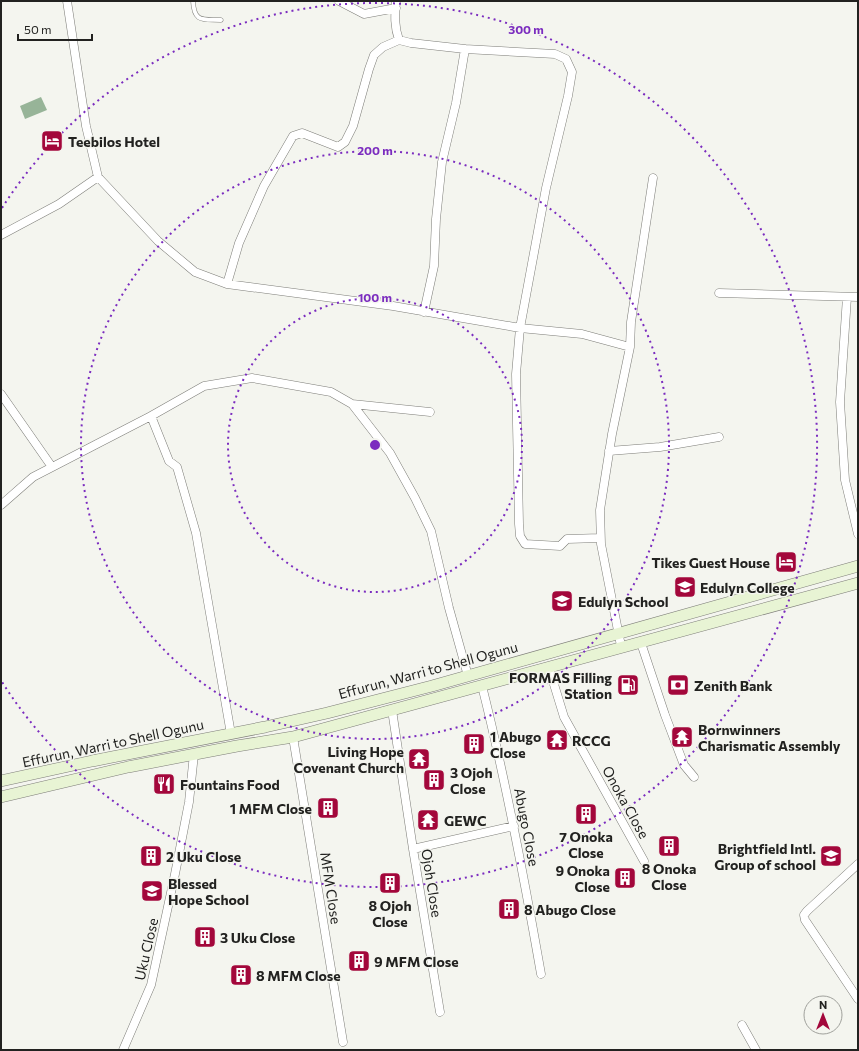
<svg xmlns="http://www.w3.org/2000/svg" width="859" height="1051" font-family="Commissioner,sans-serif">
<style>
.water{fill:#97b498}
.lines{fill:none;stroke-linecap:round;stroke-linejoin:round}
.service-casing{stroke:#7d7d78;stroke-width:5}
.minor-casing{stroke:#7d7d78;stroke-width:9}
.secondary-casing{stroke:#7d7d78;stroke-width:12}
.service{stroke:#fff;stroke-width:4}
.minor{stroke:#fff;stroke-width:8}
.secondary{stroke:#e8f4d4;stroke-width:11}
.ring{fill:none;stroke:#7b2cbf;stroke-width:2;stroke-dasharray:2 4}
.labels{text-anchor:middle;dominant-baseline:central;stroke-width:3;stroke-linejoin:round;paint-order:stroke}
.poi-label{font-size:14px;font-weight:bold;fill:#222220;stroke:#f4f5ef;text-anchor:start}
.street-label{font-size:14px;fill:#222220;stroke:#f4f5ef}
.centre{fill:#7b2cbf;stroke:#f4f5ef;stroke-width:2}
.ring-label{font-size:12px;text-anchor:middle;font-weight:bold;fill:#7b2cbf;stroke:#f4f5ef;stroke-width:3;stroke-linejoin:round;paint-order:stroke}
</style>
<rect width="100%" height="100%" fill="#f4f5ef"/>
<path class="water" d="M41,97L47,110L25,119L20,106Z"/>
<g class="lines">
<g class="service-casing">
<path id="service" d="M193,1C194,23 203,19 221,20"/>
</g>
<g class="minor-casing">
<path id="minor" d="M67,1L86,126L98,177L158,241L195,272L227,284L393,306L520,328L582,334L630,347
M339,1L364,14L396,8
M396,1C395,15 394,26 399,40L411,43L465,49L555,54L566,59L572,72L568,96L546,188L520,328L516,374L519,524L520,536L525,544L560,546L567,539L600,538
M1,235L59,204L98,177
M227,284L239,243L264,186L293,136L302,133L338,147L345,142L353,126L369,69L374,55L383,47L399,40
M719,293L858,297
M847,297L840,402L845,480L858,534
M424,312L434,266L436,219L442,162L456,103L465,49
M1,394L52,467
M352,404L430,412
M151,416L169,461L177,467L196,533L231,734
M609,451L660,447L719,437
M1,505L33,477L151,416L204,386L252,378L331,392L352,404L390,453L415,498L431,531L449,608L468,676
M641,643L665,715L684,765L694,777
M621,646L601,544L600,510L612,434L630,347L631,322L653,178
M549,668L564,717L644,861
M482,686C506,781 524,877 541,974
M392,710L413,849L440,1012
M293,737L343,1042
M413,849L514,826
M858,864L807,911L804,915L805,920L858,999
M742,1025L756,1050
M123,1050L151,985L175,874L189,802L194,754"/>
</g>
<g class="secondary-casing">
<path id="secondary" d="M1,781L92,761L265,727L327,713L432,686L858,566
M1,797L128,767L237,746L293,737L858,583"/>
</g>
<use href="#service" class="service"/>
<use href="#minor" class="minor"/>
<use href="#secondary" class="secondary"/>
</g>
<g class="ring">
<circle cx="375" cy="445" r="147"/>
<circle cx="375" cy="445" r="294"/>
<path d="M2 208A442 442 0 1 1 2 682"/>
</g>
<defs>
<g id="hotel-square" transform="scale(1.15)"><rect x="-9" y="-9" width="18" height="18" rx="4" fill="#a3073b" stroke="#f4f5ef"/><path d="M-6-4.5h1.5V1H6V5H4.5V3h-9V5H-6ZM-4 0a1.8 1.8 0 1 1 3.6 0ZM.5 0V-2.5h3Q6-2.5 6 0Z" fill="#fff"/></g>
<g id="university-square" transform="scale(1.15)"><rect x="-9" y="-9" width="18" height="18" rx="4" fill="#a3073b" stroke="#f4f5ef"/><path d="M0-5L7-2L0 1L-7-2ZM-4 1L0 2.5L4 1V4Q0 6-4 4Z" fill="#fff"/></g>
<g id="school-square" transform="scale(1.15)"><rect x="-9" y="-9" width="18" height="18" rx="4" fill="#a3073b" stroke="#f4f5ef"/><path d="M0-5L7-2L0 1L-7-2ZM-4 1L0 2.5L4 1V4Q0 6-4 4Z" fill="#fff"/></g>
<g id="fuel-square" transform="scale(1.15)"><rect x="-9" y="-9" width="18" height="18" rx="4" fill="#a3073b" stroke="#f4f5ef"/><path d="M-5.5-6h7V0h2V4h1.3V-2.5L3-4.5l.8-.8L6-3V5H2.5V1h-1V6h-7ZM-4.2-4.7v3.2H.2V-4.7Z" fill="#fff"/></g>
<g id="bank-square" transform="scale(1.15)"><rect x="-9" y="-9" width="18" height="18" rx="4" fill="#a3073b" stroke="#f4f5ef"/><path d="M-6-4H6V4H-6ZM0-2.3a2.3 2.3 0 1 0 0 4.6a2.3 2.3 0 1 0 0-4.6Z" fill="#fff"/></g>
<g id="temple-square" transform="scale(1.15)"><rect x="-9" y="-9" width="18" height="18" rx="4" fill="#a3073b" stroke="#f4f5ef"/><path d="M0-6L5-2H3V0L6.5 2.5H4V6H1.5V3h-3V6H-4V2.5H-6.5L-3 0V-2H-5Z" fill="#fff"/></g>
<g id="building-square" transform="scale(1.15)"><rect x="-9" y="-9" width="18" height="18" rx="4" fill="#a3073b" stroke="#f4f5ef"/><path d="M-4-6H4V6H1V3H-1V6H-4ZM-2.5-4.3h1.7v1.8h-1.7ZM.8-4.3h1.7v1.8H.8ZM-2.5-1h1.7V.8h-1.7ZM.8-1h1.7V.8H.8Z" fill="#fff"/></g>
<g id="restaurant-square" transform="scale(1.15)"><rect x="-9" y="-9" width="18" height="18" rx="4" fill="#a3073b" stroke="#f4f5ef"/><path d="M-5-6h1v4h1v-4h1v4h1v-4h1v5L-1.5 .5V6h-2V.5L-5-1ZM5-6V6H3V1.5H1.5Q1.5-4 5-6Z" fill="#fff"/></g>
</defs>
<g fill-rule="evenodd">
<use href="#hotel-square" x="52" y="141"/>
<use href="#hotel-square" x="786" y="562"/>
<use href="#university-square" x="685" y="587"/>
<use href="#school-square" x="562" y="601"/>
<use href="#fuel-square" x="628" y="685"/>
<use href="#bank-square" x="678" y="685"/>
<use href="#temple-square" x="682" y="737"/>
<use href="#temple-square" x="557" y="740"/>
<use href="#building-square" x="474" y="744"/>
<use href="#temple-square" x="419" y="759"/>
<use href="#building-square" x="434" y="780"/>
<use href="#restaurant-square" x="164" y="784"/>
<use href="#building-square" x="328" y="808"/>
<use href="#building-square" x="586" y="814"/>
<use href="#temple-square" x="428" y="820"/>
<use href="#building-square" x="669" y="846"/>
<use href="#building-square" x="151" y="856"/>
<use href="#school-square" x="831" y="856"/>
<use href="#building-square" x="625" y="878"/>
<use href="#building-square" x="390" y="883"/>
<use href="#school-square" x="152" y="891"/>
<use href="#building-square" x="509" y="909"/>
<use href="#building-square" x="205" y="937"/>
<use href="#building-square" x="359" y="961"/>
<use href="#building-square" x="241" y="975"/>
</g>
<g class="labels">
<g class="poi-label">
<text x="68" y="141">Teebilos Hotel</text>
<text x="770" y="562" text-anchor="end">Tikes Guest House</text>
<text x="700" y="587">Edulyn College</text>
<text x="578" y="601">Edulyn School</text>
<text x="612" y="677" text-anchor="end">FORMAS Filling<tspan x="612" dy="16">Station</tspan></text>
<text x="694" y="685">Zenith Bank</text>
<text x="698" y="729">Bornwinners<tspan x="698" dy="16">Charismatic Assembly</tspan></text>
<text x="490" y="736">1 Abugo<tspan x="490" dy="16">Close</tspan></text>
<text x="572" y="740">RCCG</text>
<text x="404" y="751" text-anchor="end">Living Hope<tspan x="404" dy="16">Covenant Church</tspan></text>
<text x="450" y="772">3 Ojoh<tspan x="450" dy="16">Close</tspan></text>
<text x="180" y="784">Fountains Food</text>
<text x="312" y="808" text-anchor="end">1 MFM Close</text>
<text x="444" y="820">GEWC</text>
<text x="586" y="836" text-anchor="middle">7 Onoka<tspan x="586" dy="16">Close</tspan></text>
<text x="816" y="848" text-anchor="end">Brightfield Intl.<tspan x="816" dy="16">Group of school</tspan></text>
<text x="166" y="856">2 Uku Close</text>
<text x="669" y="868" text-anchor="middle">8 Onoka<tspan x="669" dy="16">Close</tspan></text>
<text x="610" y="870" text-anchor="end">9 Onoka<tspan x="610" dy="16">Close</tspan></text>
<text x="168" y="883">Blessed<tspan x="168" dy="16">Hope School</tspan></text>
<text x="390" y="905" text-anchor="middle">8 Ojoh<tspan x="390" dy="16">Close</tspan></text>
<text x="524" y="909">8 Abugo Close</text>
<text x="220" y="937">3 Uku Close</text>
<text x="374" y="961">9 MFM Close</text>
<text x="256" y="975">8 MFM Close</text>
</g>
<g class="street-label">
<text transform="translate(428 670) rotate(-15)">Effurun, Warri to Shell Ogunu</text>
<text transform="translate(113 743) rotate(-12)">Effurun, Warri to Shell Ogunu</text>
<text transform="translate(626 802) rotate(61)">Onoka Close</text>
<text transform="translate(527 827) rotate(79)">Abugo Close</text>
<text transform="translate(432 883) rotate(81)">Ojoh Close</text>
<text transform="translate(331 888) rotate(81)">MFM Close</text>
<text transform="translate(146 949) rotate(-77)">Uku Close</text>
</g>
</g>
<circle cx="375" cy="445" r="6" class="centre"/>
<g class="ring-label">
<text x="526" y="34">300 m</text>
<text x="375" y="155">200 m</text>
<text x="375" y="302">100 m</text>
</g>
<rect width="859" height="1051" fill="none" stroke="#222220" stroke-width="4"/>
<g transform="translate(823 1015)"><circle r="19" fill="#f4f5ef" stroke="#a0a19c"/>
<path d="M0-3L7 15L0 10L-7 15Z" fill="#a3073b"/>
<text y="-6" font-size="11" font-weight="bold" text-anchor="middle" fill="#222220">N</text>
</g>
<path d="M18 34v6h74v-6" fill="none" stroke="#222220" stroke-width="2"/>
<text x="24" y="34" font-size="12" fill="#222220" stroke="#f4f5ef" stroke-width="3" paint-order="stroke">50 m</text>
</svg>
